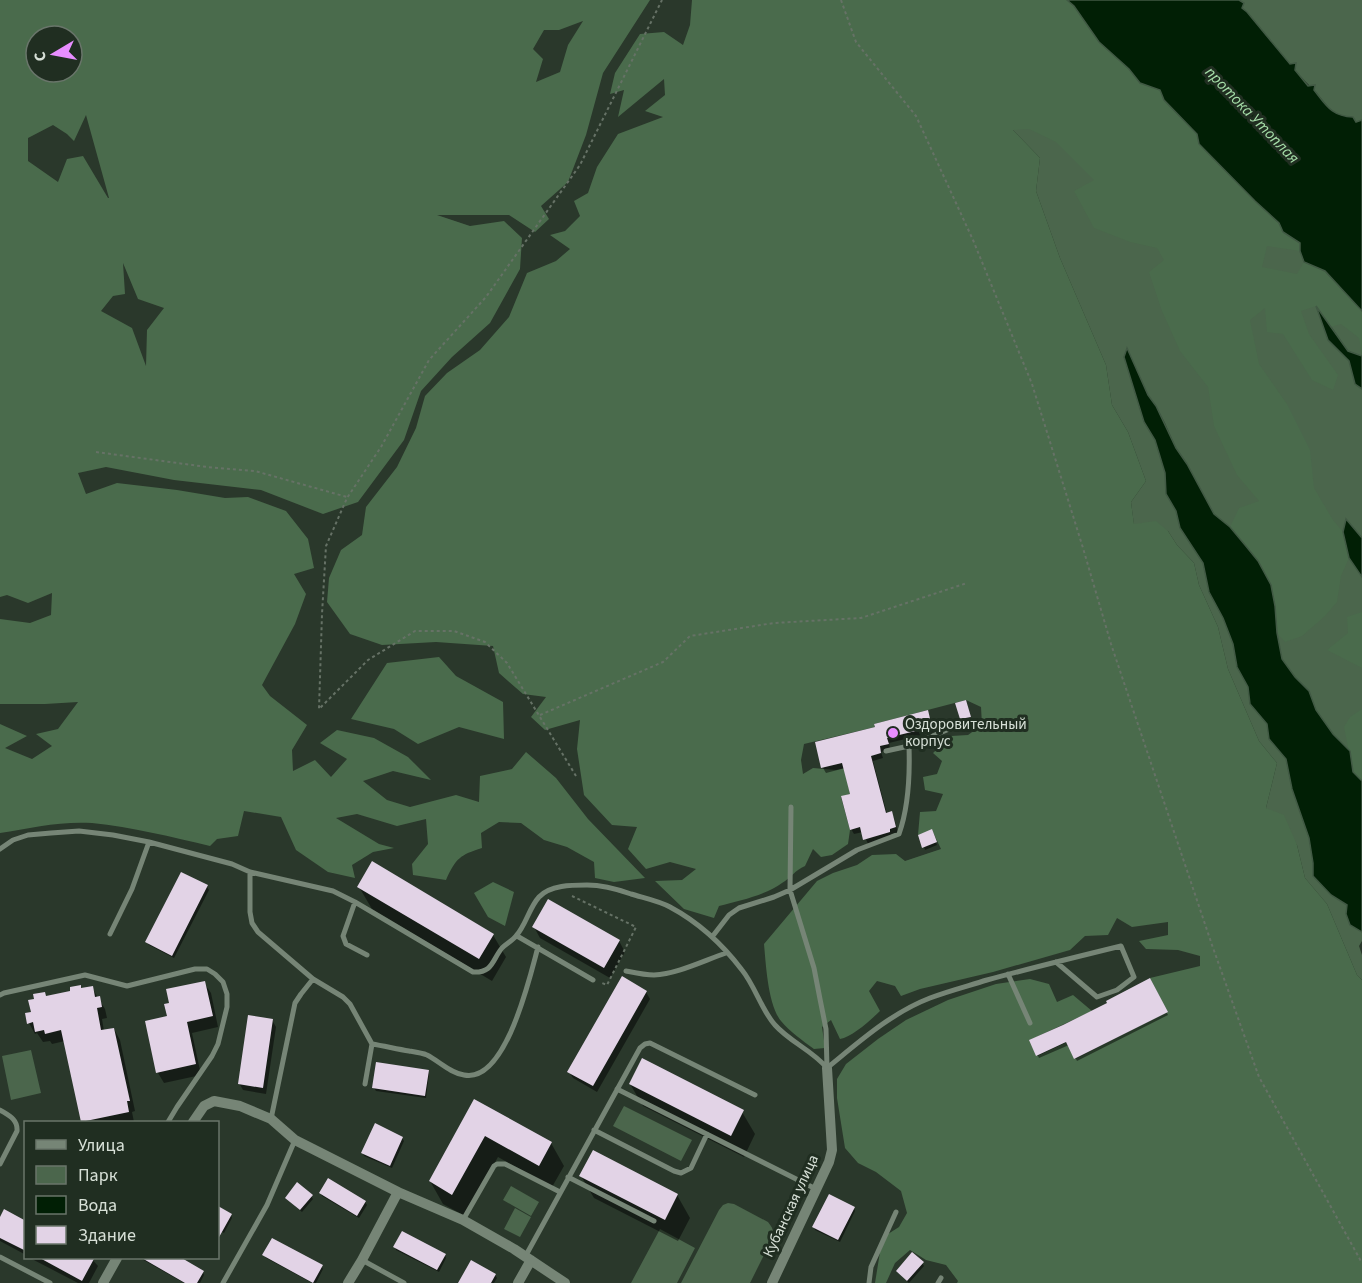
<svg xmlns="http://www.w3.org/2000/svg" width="1362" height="1283" font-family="'Source Sans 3',sans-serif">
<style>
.green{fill:#4b664c}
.forest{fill:#4a6b4c;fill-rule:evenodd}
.water{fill:#011f05;stroke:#415944;stroke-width:1.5}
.shadow{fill:#0007}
.building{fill:#e2d3e6}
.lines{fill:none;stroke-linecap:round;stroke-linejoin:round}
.path{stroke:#667266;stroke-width:2;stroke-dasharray:3 3;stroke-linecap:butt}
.service{stroke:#768576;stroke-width:5}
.minor{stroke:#768576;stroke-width:10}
.poi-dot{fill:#e88eff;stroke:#202e21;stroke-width:2}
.labels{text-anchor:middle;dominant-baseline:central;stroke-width:6;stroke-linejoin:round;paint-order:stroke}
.poi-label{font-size:15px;fill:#d7e0d7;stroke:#202e21;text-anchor:start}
.street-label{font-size:15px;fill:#d7e0d7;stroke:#202e21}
.water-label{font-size:16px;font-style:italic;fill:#a5dda8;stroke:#202e21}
</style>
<rect width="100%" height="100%" fill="#2a382b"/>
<path class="green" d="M1067,0L1362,311V356L1348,351L1331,326L1328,340L1349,361L1355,384L1362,389V538L1346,520C1340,542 1350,559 1362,577V781L1350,751L1333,734L1316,710L1309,691L1295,677L1282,659L1277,633L1230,527L1214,514L1187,464L1176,448L1165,423L1156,406L1148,396L1127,349L1124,357L1144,422L1155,440L1165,473L1166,494L1176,511L1180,528L1203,563L1209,592L1223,618L1233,644L1237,667L1248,687L1250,704L1267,724L1269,739L1286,759L1292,789L1309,838L1313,863V876L1331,895L1348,905L1350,925L1362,932V941L1359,946L1362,955V980L1357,975L1327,904L1305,878L1297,845L1266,808L1277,763L1259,741L1228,669L1218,627L1199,585L1194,563L1177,545L1168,531L1134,525L1131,502L1146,481L1128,432L1112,405L1106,365L1060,258L1036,191L1040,158L1013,130Z
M1239,0H1362V120L1355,122L1353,117C1330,116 1329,106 1315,91C1308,84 1301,77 1295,70L1296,63L1290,64L1247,12L1242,8L1244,3Z
M31,1050L41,1093L11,1100L2,1056Z
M624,1106L692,1140L681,1161L613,1126Z
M511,1186L539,1202L531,1216L503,1200Z
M728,1203L734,1204L768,1222C772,1227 774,1230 773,1237L750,1283H681L719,1210L723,1205Z
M515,1208L531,1217L520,1237L504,1229Z
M660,1229L695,1248L677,1283H631Z"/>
<path class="forest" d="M0,0H650L603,73L586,135L568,182L541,206L549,219L535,232L509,215H437L470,226L504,221L522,238L520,269L490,323L452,357L421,391L404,440L358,502L323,514L261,490L174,480L106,467L78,473L86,494L117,483L177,490L225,498L248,497L286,511L308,539L314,568L294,574L306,594L295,624L262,685L270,696L307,725L292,750L293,771L315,760L331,777L347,759L320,743L337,730L374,738L408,757L431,780L393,771L363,781L387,800L410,807L456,795L479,802L480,776L512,769L526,752L556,778L588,819L645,878L614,882L595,878L594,862L567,847L544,840L521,823L499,822L481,833L482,848C460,855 456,858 446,880L413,875L412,864L428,844L426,819L397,826L357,814L336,818L379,844L394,848L373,852L352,865L355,878L328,872L296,850L281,817L244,811L238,836L217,839L210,846C172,837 132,827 92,823C61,821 30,828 0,833V724L27,736L5,748L32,759L52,746L36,734L58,729L78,702L45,704H0V619L30,623L51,615L52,593L28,603L7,595L0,597ZM583,21L568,45L560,72L536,82L543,59L533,49L544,30H559ZM36,36H72V72H36ZM86,115L109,198H108L83,156L67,159L58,182L28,161V138L53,125L67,134L74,141ZM123,263L138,299L164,308L147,330L146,366L132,328L101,311L113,296L125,294Z
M692,0H1067L1074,6L1099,42L1129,69L1140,83L1160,90L1164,100L1197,134L1199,144L1255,201L1279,223L1283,232L1300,243V251L1267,246L1262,267L1297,274L1304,262L1325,271L1362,311V355L1359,338L1341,324L1331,327L1316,306L1301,311L1309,334L1338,375L1333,390L1312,380L1283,334L1267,332L1265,308L1250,320L1259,364L1287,404L1310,450L1314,488L1333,520L1343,532L1349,558L1341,576L1337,602L1325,616L1302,636L1285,642L1277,633L1275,606L1271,585L1258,561L1230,527L1239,508L1259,501L1237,475L1214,426L1208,387L1180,351L1162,311L1149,272L1164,260L1157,248L1130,242L1094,228L1074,191L1094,180L1056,142L1029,129L1013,130L1040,158L1036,191L1060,258L1106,365L1112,405L1128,432L1146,481L1131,502L1134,524L1156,521L1168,531L1177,545L1194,563L1199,585L1218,627L1228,669L1259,741L1277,763L1266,808L1284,815L1297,845L1305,878L1327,904L1357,975L1362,980V1283H957L958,1281L946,1265L926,1260L910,1250L895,1263L886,1283H875L880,1252L888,1234L899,1227L907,1213L901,1191L876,1172L858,1163L845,1148L837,1098V1079L846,1064L878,1039L906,1020L948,1000L996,984L1030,979L1049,984L1057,1002L1073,995L1092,1011L1030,1040L1037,1056L1065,1043L1061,1033L1075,1059L1167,1012L1150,978L1200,966V956L1178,950L1146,949L1139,941L1168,935V922L1132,927L1117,918L1108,935L1085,936L1070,950L993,972L920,989L901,996L895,986L877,981L869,991L880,1011C871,1020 852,1037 840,1039L831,1020L822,1027L825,1048L814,1049C802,1040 790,1032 781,1021C768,1005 766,965 764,944L817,881L833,873L857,865L872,855L896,854L905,861L941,849L932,830L918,835L920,812L936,811L943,794L925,790L923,777L937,774L942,761L933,753L951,736L968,735L982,725L981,707L966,700L874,724L875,727L804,744L801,760L803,774L813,768L836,770L862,764L858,776L847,779L850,794L841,797L850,830L848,844L832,855L821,857L813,849L805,866C795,870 791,878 782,883C766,895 739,901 719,906L714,918L684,909L655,881L682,880L696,869L670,862L646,869L628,849L637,827L612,825L584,795L577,749L580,720L545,730L531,717L546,697L523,694L499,673L493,646L436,642L382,645L350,634L327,602L329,578L341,550L362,535L366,507L397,467L416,428L425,396L447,373L480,350L509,317L527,273L556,261L570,249L550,235L565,231L580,216L574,201L588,193L597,167L618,134L663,117L645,111L665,95L664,79L618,117L624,90L610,94L615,73L640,34L664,32L683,45L690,25Z
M1362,612V668L1327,650L1348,633L1347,617Z
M439,657L456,676L503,702L504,739L459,727L418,744L394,729L351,719L387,663Z
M1362,709V781L1353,772L1344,727L1350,717Z
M493,882L514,892L505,926L488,917L474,893Z"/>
<path class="water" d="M1067,0H1239L1244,3L1242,8L1247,12L1290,64L1296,63L1295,70L1308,86L1315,85L1314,90C1326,105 1331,116 1353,117L1356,122L1362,120V311L1325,271L1304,262L1300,251V243L1283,232L1279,223L1255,201L1199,144L1197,134L1164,100L1160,90L1140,83L1129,69L1099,42L1074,6Z
M1316,306L1348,351L1362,356V389L1355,384L1349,361L1328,340Z
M1127,348L1148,395L1156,406L1176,448L1187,464L1214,514L1230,527L1245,545L1258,561L1271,585L1275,606L1277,633L1282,659L1295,677L1309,691L1316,710L1333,734L1350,751L1353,772L1362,781V932L1350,925L1346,914L1347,905L1331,895L1313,876V863L1309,838L1292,789L1286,759L1269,739L1267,724L1250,704L1248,687L1237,667L1233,644L1223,618L1209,592L1203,563L1180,528L1176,511L1166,494L1165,473L1155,440L1144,422L1124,357Z
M1346,519L1362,538V577L1349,558L1343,532Z"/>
<path class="shadow" d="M967,704L971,720L963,722L962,719Z
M927,712L930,717L934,732L889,743L890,749L881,752L883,758L873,761L887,814L891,813L894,818L898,832L891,834L892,837L868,844L863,832L854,834L851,829L852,795L845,768L826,773L823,768L876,728Z
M933,834L937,845L925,850L924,847Z
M182,874L207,887L209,890L174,958L149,945L147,942Z
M359,887L493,935L506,957L492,981L372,909Z
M534,927L619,941L625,952L610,978L540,938Z
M1150,980L1168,1015L1077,1061L1069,1045L1039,1058L1031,1041L1064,1027Z
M204,983L211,993L218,1027L192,1033L201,1075L164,1083L158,1073Z
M92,988L105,1009L107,1018L102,1019L104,1031L114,1029L120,1040L135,1111L132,1112L134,1122H78L83,1121L65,1041L52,1044L50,1041L43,1042L37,1033L35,1034L29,1023L33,1013L46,997Z
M646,992L650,999L597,1092L573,1078L569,1072Z
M272,1020L276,1027L266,1094L243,1090L239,1083Z
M428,1071L429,1074L426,1098L376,1091L374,1088Z
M630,1084L742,1112L755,1134L744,1157L643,1106Z
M475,1101L551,1143L564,1166L552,1187L498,1157L465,1216L443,1204L430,1181Z
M402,1138L404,1141L392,1168L364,1156L363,1153Z
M593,1152L677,1195L690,1218L678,1241L594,1198L581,1176Z
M320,1193L365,1202L367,1205L359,1218L322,1196Z
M311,1196L313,1199L302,1212L286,1198Z
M218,1208L231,1215L232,1218L224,1233L218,1230Z
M854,1208L855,1211L840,1242L815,1230L814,1227Z
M0,1220L26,1222V1255L0,1241Z
M395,1247L445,1255L446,1258L439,1272L396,1250Z
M264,1255L322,1267L323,1269L316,1283H312L266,1258Z
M30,1258H91L98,1266L89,1283H78Z
M140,1258H177L203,1272L204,1275L200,1283H184Z
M922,1263L924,1266L909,1283L898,1272Z
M495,1275L497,1278L494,1283H460Z"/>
<path class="building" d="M966,700L971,717L960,719L955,703Z
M928,710L932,727L887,738L889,744L880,746L881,753L871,756L886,813L892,811L896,827L890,829V832L863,840L860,827L850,830L841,796L850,794L842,763L821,768L815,742L875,727L874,724Z
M932,829L937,842L922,848L918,835Z
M372,861L494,934L479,959L357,887Z
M181,872L208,885L172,956L145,942Z
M548,899L620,940L604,968L532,927Z
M622,976L647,991L593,1086L567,1072Z
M1150,978L1168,1012L1074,1059L1066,1042L1036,1056L1029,1040L1063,1025L1107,1003L1106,1001Z
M205,981L213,1016L187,1022L196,1064L156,1073L145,1021L167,1016L164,1004L169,1003L166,989Z
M81,985V988L93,986L95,997L100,996L102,1007L97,1008L101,1030L114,1028L130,1101H127L129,1112L81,1122L61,1030L45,1034L44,1030L35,1032L33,1022L27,1024L25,1013L31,1012L28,1000L34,999L33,994L45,992L46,996L70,991V987Z
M248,1015L273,1019L263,1088L238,1084Z
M642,1058L744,1110L731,1136L629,1084Z
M376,1062L429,1070L425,1096L372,1088Z
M474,1099L552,1142L539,1166L485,1136L452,1195L429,1181Z
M375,1123L403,1137L390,1166L361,1153Z
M593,1150L678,1194L665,1220L579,1176Z
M328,1178L366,1201L357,1216L319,1193Z
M297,1182L313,1195L300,1210L285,1198Z
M829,1194L855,1207L838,1240L812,1227Z
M218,1206L232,1214L218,1239Z
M4,1209L26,1221V1251L0,1238V1217Z
M402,1231L446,1254L437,1270L393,1247Z
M272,1238L323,1265L313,1283L262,1255Z
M912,1252L924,1262L907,1281L896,1271Z
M38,1257H95L82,1281Z
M140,1257H180L204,1271L197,1283H185Z
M471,1260L496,1274L491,1283H458Z"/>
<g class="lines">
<path class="path" d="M841,0L856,42L916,116L973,240L1032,384L1083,548L1111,644L1212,945L1259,1077L1362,1263
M96,452L207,467L255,471L347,497
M540,715L663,662L690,636L774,623L861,618L967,583
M576,776L507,663L485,642L454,631H415L368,660L319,709L322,614L326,546L347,498L381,447L429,360L486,297L580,165L662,0
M572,896L636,927L607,985L602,983"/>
<path class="service" d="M886,751L909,746L961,724
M791,807L790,890L814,968L820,999L826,1029L827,1068
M0,849L13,840L28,835L51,833L79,831L113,835L149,842L232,864L250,872L333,891L355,902L473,972C493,973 492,960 502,948C506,944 512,941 516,936C526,925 529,908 539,897C550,885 572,885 587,885C602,885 617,889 631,894C644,898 659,901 670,907C698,922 723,945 742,970C755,986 762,1011 775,1025C790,1042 812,1050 827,1068
M250,872V912L252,923L258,932L313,979L343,997L350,1004L372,1044C384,1046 397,1049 409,1051C415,1052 422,1053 427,1055C439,1061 450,1073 464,1075C506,1084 530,976 538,947
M355,902L343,936L346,944L367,955
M110,934L132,889L149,842
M517,936L593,980
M712,937L729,915L739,908L774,897L790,890L857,850L899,834C909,806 910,776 909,746
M626,971C636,973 645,975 654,975C677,974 705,960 726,953
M1008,974L1030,1023
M0,995L4,993L85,975L127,986L195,969H207L215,974L223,982L227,994V1007L218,1044L212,1056L177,1107L168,1122
M827,1068C859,1042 891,1013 930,998C948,991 968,986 987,980C1031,968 1076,957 1121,946L1134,977L1117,990L1097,997L1056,962
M365,1084L372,1044
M617,1089L816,1189
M0,1110C8,1115 18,1119 17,1131L0,1164
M271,1119L295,1003L301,994L313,979
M594,1130L674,1171L681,1173L691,1168L707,1134
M568,1177L654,1221
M463,1220L494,1166L497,1164H505L560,1192
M0,1257L50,1283
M525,1257L640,1048L645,1044L650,1043L755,1095
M362,1260L404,1283
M223,1283L267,1205L295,1140
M869,1283L871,1267L896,1212
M938,1283L941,1278"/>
<path class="minor" d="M193,1122L204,1106L214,1101L240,1106L271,1119L295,1140L398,1192L463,1220L514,1249L565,1283
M103,1283L117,1258
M348,1283L362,1260L398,1192
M518,1283L531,1260
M772,1283L829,1162L832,1150L827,1068"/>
</g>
<circle class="poi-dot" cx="893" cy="733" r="6"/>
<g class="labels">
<g class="poi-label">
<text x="905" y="724">Оздоровительный<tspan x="905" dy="17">корпус</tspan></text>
</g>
<g class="street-label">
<text transform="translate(791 1206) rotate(-65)">Кубанская улица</text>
</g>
<g class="water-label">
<text transform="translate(1252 115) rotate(46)">протока Утоплая</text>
</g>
</g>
<rect x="24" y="1121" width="195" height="138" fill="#202e21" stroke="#69756a" stroke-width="1.5"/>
<rect x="36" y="1140" width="30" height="9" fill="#768576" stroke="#69756a" stroke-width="1.5"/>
<text x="78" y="1151" font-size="18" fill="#d7e0d7">Улица</text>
<rect x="36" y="1166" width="30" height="18" fill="#4b664c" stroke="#69756a" stroke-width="1.5"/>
<text x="78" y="1181" font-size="18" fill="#d7e0d7">Парк</text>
<rect x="36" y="1196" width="30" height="18" fill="#011f05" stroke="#69756a" stroke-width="1.5"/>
<text x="78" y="1211" font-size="18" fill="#d7e0d7">Вода</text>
<rect x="36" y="1226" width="30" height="18" fill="#e2d3e6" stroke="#69756a" stroke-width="1.5"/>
<text x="78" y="1241" font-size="18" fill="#d7e0d7">Здание</text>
<g transform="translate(54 54) rotate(260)"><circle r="28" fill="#202e21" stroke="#69756a" stroke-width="1.5"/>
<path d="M0-4.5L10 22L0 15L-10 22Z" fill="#e88eff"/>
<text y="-9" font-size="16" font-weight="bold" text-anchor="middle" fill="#d7e0d7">С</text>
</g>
</svg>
